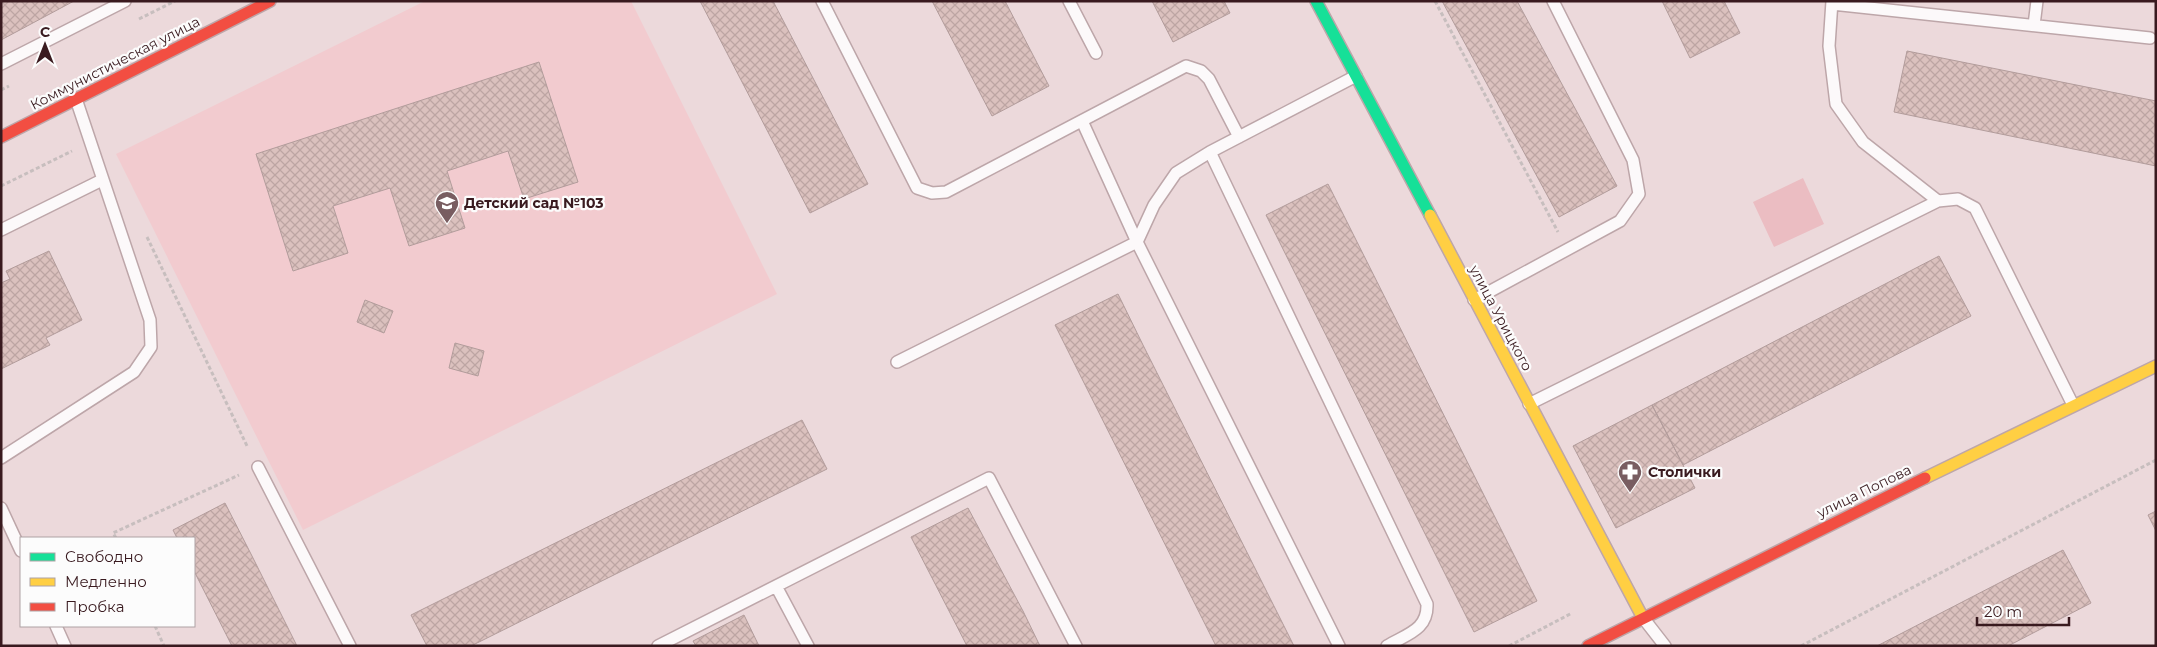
<svg xmlns="http://www.w3.org/2000/svg" width="2157" height="647" font-family="Montserrat,sans-serif">
<style>
.built{fill:#f2cbcf}
.green{fill:#ebbdc2}
.building{fill:url(#building-cross-hatch);stroke:#b29c9b}
.lines{fill:none;stroke-linecap:round;stroke-linejoin:round}
.lane-casing{stroke:#bda6a9;stroke-width:14}
.fast-casing{stroke:#bda6a9;stroke-width:14}
.slow-casing{stroke:#bda6a9;stroke-width:14}
.jam-casing{stroke:#bda6a9;stroke-width:14}
.path{stroke:#c7bebe;stroke-width:3;stroke-dasharray:4 2.5;stroke-linecap:butt}
.lane{stroke:#fcf9fa;stroke-width:11}
.fast{stroke:#16e098;stroke-width:11}
.slow{stroke:#ffcf43;stroke-width:11}
.jam{stroke:#f24e42;stroke-width:11}
.labels{text-anchor:middle;dominant-baseline:central;stroke-width:4.5;stroke-linejoin:round;paint-order:stroke}
.street-label{font-size:14px;fill:#391a1f;stroke:#fcfcfc}
.poi-label{font-size:14px;font-weight:bold;fill:#391a1f;stroke:#fcfcfc;text-anchor:start}
</style>
<defs>
<pattern id="building-cross-hatch" width="8" height="8" patternUnits="userSpaceOnUse" patternTransform="scale(1.25)"><rect width="8" height="8" fill="#dbc1be"/><path d="M0 0l8 8M0 8l8-8" fill="none" stroke="#bda5a3"/></pattern>
</defs>
<rect width="100%" height="100%" fill="#ecd9db"/>
<path class="built" d="M425,1H631L777,294L303,530L116,154Z"/>
<path class="green" d="M1803,178L1824,224L1774,247L1753,202Z"/>
<path class="building" d="M1,1H74L1,40Z
M700,1H773L868,184L810,213Z
M932,1H1005L1049,86L992,116Z
M1152,1H1224L1230,13L1173,42Z
M1442,1H1517L1617,186L1559,217Z
M1662,1H1724L1740,33L1690,58Z
M1907,51L2156,101V166L1894,112Z
M539,62L578,182L524,199L508,151L447,171L465,228L409,246L390,188L333,206L348,253L293,271L256,154Z
M1328,184L1537,601L1474,632L1266,215Z
M49,251L82,320L46,338L50,345L1,369V283L10,279L6,271Z
M1939,256L1971,316L1683,465L1652,405Z
M1118,294L1143,345L1294,646H1216L1055,325Z
M365,300L393,311L384,333L357,322Z
M455,343L484,351L478,376L449,368Z
M1652,405L1695,488L1616,528L1573,446Z
M802,420L827,469L471,646H427L411,615Z
M225,503L252,556L297,646H232L194,571V538H177L173,530Z
M968,508L1023,611L1040,646H967L911,537Z
M2156,511V531L2148,515Z
M2063,550L2091,603L2008,646H1877Z
M744,615L759,646H696L693,641Z"/>
<g class="lines">
<g class="lane-casing">
<path id="lane" d="M822,1L917,188L932,193L946,192L1186,66L1201,71L1209,79L1239,137
M1069,1L1096,53
M1832,1L1829,46L1836,104L1863,142L1938,201
M1832,4L2150,38
M2034,25L2037,1
M1,64L125,1
M1082,121L1137,242L1339,646
M1210,152L1427,604C1428,630 1407,634 1387,646
M1,230L102,180
M1474,300L1620,221L1639,194L1633,160L1553,1
M897,362L1137,242L1154,205L1176,173L1210,152L1356,76
M1529,404L1938,201L1958,199L1975,208L2073,405
M1,458L134,372L151,347L150,320L76,99
M258,467L350,646
M1,508L21,551
M776,586L808,646
M1644,619L1665,646
M56,626L65,646
M658,646L989,478L1076,646"/>
</g>
<g class="fast-casing">
<path id="fast" d="M1316,1L1430,215"/>
</g>
<g class="slow-casing">
<path id="slow" d="M1430,215L1643,618
M1925,478L2156,366"/>
</g>
<g class="jam-casing">
<path id="jam" d="M1,137L270,1
M1588,646L1925,478"/>
</g>
<path class="path" d="M1435,1L1558,232
M139,19L175,1
M1,90L9,86
M1,186L72,151
M147,237L248,448
M116,538L113,533L239,475
M155,626L164,646
M1509,646L1572,613
M1801,646L2156,460"/>
<use href="#lane" class="lane"/>
<use href="#fast" class="fast"/>
<use href="#slow" class="slow"/>
<use href="#jam" class="jam"/>
</g>
<defs>
<g id="school-pin" transform="scale(1.25)"><path d="M0 17L-7.5 6A9.5 9.5 0 1 1 7.5 6Z" fill="#785d61" stroke="#fcfcfc"/><path d="M0-5L7-2L0 1L-7-2ZM-4 1L0 2.5L4 1V4Q0 6-4 4Z" fill="#fff"/></g>
<g id="pharmacy-pin" transform="scale(1.25)"><path d="M0 17L-7.5 6A9.5 9.5 0 1 1 7.5 6Z" fill="#785d61" stroke="#fcfcfc"/><path d="M-2-6h4v4h4v4h-4v4h-4v-4h-4v-4h4Z" fill="#fff"/></g>
</defs>
<g fill-rule="evenodd">
<use href="#school-pin" x="447" y="203"/>
<use href="#pharmacy-pin" x="1630" y="472"/>
</g>
<g class="labels">
<g class="street-label">
<text transform="translate(115 63) rotate(-27)">Коммунистическая улица</text>
<text transform="translate(1501 318) rotate(62)">улица Урицкого</text>
<text transform="translate(1864 491) rotate(-26)">улица Попова</text>
</g>
<g class="poi-label">
<text x="464" y="203">Детский сад №103</text>
<text x="1648" y="472">Столички</text>
</g>
</g>
<rect width="2157" height="647" fill="none" stroke="#391a1f" stroke-width="5"/>
<rect x="20" y="537" width="175" height="90" fill="#fcfcfc" stroke="#aea2a4"/>
<rect x="30" y="553" width="25" height="8" fill="#16e098" stroke="#aea2a4"/>
<text x="65" y="562" font-size="15" fill="#391a1f">Свободно</text>
<rect x="30" y="578" width="25" height="8" fill="#ffcf43" stroke="#aea2a4"/>
<text x="65" y="587" font-size="15" fill="#391a1f">Медленно</text>
<rect x="30" y="603" width="25" height="8" fill="#f24e42" stroke="#aea2a4"/>
<text x="65" y="612" font-size="15" fill="#391a1f">Пробка</text>
<g transform="translate(45 45)" stroke="#fcfcfc" stroke-width="4" paint-order="stroke">
<path d="M0-4L9 19L0 12L-9 19Z" fill="#391a1f"/>
<text y="-8" font-size="14" font-weight="bold" text-anchor="middle" fill="#391a1f">С</text>
</g>
<path d="M1977 617v8h92v-8" fill="none" stroke="#391a1f" stroke-width="2.5"/>
<text x="1984" y="617" font-size="15" fill="#391a1f" stroke="#fcfcfc" stroke-width="4" paint-order="stroke">20 m</text>
</svg>
